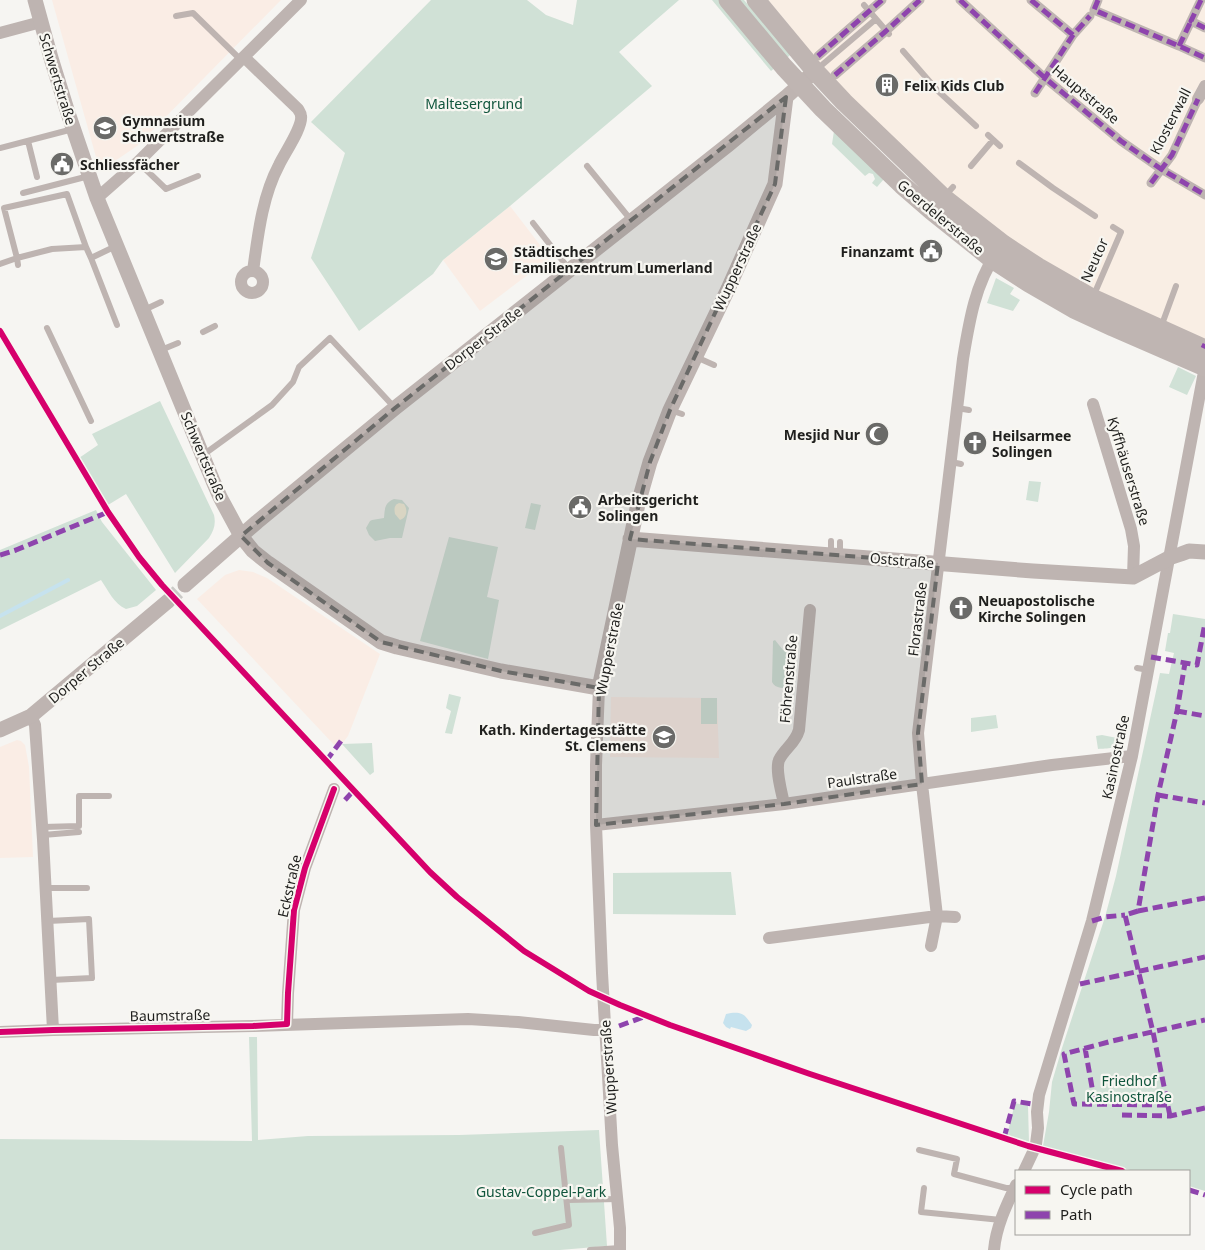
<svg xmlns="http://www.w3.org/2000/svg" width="1205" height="1250" font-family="'Noto Sans',sans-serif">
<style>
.commercial{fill:#f9eee4}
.education{fill:#faede5}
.green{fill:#d0e1d6}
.sand{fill:#f6f0da}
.water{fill:#c6e2ee}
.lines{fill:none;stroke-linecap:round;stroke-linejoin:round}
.stream{stroke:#c6e2ee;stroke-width:4}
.tertiary-tunnel{stroke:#cbcac7;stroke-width:15;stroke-dasharray:15 8;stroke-linecap:butt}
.service{stroke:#beb4b1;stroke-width:6}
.pedestrian{stroke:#beb4b1;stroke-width:9}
.minor{stroke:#beb4b1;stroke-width:12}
.tertiary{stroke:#beb4b1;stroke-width:15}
.primary{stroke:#bfb5b2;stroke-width:19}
.quiet{stroke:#8e44ad;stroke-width:5;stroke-dasharray:10 5;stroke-linecap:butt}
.cycleway-casing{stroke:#f7f6f1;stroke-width:9}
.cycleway{stroke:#d6006c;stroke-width:6}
.marked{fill:#6a6a68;fill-opacity:0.2;stroke:#6a6a68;stroke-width:4;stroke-dasharray:10 6;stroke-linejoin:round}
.labels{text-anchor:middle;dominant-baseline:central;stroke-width:4.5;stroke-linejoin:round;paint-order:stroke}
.street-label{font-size:14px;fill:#1f1f1d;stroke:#f7f6f1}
.poi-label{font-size:14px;font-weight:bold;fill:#1f1f1d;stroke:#f7f6f1;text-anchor:start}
.park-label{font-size:14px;fill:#10553c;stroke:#f7f6f1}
</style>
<rect width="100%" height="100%" fill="#f6f5f2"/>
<path class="commercial" d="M768,0H1205V340L1104,296L1007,239L909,157L790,33V26Z"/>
<path class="education" d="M52,0H281L137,146L115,161L109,163L100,160L96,157Z
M510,206L550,258L480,311L443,260Z
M239,570L253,572L267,578L380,654L348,736L338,749L197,599L225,575Z
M611,697L717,698L719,758L610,757Z
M17,740L21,741L25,745L29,767L33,857L0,858V747Z"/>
<path class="green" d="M431,0H527L546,15L573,25L577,0H679L619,52L652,86L510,206L443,260L433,274L359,331L311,258L345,153L311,122Z
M712,0H719L776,67L771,71Z
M737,0H744L791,54L787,58Z
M834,131L884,179L877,187L872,183L875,179L873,174L869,173L865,176L832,144Z
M996,278L1014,288L1010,294L1020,300L1013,311L987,303Z
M1178,367L1196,376L1187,395L1169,387Z
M160,401L214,515C216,524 214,530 209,538L175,573L126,494L108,505L79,458L98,445L92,434Z
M1029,481L1041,482L1038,502L1026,500Z
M394,499L402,500L409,508L402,538H390L375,541L369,535L366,528L370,521L372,520L384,518C385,509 384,503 394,499Z
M531,503L541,505L535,530L525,528Z
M96,510L102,522L156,590L137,606L126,609C114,604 108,590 101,580L0,630V550Z
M449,537L498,547L487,597L499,600L488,659L420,641Z
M1173,614L1205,619V1191L1189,1186V1171H1134L1043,1146L1049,1112L1052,1082L1062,1048L1105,917L1116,876L1160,673L1169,674L1174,653L1165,651L1168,633H1170Z
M775,640L783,650L795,653L792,689C785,688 775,689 772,682L773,641Z
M449,694L461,697L452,734L445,733L451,711L446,708Z
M701,698H717V724H701Z
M996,715L998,728L971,732V718Z
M1102,735L1122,739C1118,750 1107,748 1098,749L1096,736Z
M372,743L374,772L370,775L342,744Z
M731,872L736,915L613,914V873Z
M249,1037H257L258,1140L308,1136L459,1135L599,1130L607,1246L560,1250H0V1139L252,1141Z
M1015,1103L1028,1106L1029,1142L1007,1135Z"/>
<path class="sand" d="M399,503L404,504C408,510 407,518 400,520L395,514C394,509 394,505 399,503Z"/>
<path class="water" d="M731,1013C743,1012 745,1015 752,1025L751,1028L746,1031L731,1027L730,1029L726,1027L723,1023L726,1014Z"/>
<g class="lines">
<path class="stream" d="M0,616L68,580"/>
<path class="tertiary-tunnel" d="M167,602L185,585"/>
<path class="service" d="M864,5L889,34
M176,16L193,13L241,60
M903,51L937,90L976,126
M816,70L876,19
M988,135L1000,146
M28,141L37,177
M0,148L73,129
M138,162L166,189L198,176
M1019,163L1053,188L1095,216
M587,166L631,220
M971,166L993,140
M23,193L89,176
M944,197L953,187
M533,223L569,269
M116,246L91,258L117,325
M86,247L67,194L4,208L17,258L52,249L86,247L91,258
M0,264L17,258L18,265
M1093,297L1121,232L1113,227
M144,310L161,302
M1161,327L1176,286
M47,328L91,421
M203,332L215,326
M161,350L178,343
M696,357L714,365
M957,408L969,410
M670,410L682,414
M203,455L272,405L293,382L299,367L330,338L395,408
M951,462L961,464
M831,555V541
M840,555V542
M1137,668L1149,670
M43,827L79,826V796H109
M43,835L79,832
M46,888H87
M48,921L89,919L92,978L51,980
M919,1150L957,1159L954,1174L1006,1188H1015
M924,1188L921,1212L1001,1220
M567,1200L618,1199
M535,1233L569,1225L561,1148
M590,1250L620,1248"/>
<path class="pedestrian" d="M960,0L1045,78L1121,141L1161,169L1205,195
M1031,0L1073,35
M1098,0L1094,10L1179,46L1205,58
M1201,0L1191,21L1205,28
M1179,46L1191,21
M818,56L882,0
M835,75L886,31L920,0
M1035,93L1073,35L1090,16
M1151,183L1172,155L1198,99"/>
<path class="minor" d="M0,33L41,22
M244,57L298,109C299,111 301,113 301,116C303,127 284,154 279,165C262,197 258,235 253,271
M1198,99L1205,86
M97,198L138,162L301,0
M241 282a11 11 0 1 1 22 0a11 11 0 1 1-22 0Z
M1093,404L1131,529L1134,546L1133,577
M599,688L596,765V825L602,973L612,1145L620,1228V1250
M31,716L35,725L43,839L53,1030
M784,804C782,793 775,770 779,760C785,748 795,744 799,730L810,610
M596,825L784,804L1052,765L1132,756
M769,938L937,916L955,917
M931,946L937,916L922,784L918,733L963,359C969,323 975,284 996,254
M287,1024L288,993L294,910L305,868L334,789
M0,1032L53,1030L253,1026L468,1019L518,1022L594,1030H606
M1036,1144L1038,1128L1037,1112L1039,1095L1092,921L1132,756L1203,377L1205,371
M1024,1171L1033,1152
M994,1250C996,1227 1006,1206 1016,1185"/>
<path class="tertiary" d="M35,0L51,58L68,113L97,198L213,481L220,497L241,536L253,551L268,563L381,642L397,647L501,671L599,688L638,504L650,462L670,410L728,289L775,184L786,97
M630,539L1033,571L1133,577L1169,558L1181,554L1189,551L1205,552
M185,585L257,522L395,408L729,144L786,97L815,71
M0,730L31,716L167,602"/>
<path class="primary" d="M728,0L784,67L823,109L902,185L932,211L992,259L1029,283L1074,309L1113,327L1205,367
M756,0L815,71L844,102L944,198L1003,244L1038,267L1092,298L1205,349"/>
<path class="quiet" d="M960,0L1045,78L1121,141L1161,169L1205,195
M1031,0L1073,35
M1098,0L1094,10L1179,46L1205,58
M1201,0L1191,21L1205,28
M1179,46L1191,21
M818,56L882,0
M835,75L886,31L920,0
M1035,93L1073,35L1090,16
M1151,183L1172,155L1198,99
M1203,348L1205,344
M0,555L16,550L108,512
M1151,657L1197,665L1205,623
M1177,711L1205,716
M326,761L341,741
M1158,795L1205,803
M345,800L354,790
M1138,911L1205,898
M1092,921L1105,917L1125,915
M1080,984L1205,957
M619,1026L646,1016
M1085,1048L1095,1104
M1167,1105L1074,1104L1064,1054L1112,1041L1205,1020
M1122,1115L1170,1116L1205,1108
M1170,1116L1153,1032L1125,915L1138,911L1158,795L1177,711L1185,663
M1004,1138L1014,1101L1032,1104
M1189,1190L1205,1195"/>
<g class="cycleway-casing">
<path id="cycleway" d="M0,331L108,512L139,557L162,585L430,872L457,897L524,951L589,991L620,1005L670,1025L810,1074L1028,1146L1122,1171
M0,1032L53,1030L253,1026L287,1024L288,993L294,910L305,868L334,789"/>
</g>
<use href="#cycleway" class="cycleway"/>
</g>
<path class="marked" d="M786,97L775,184L670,410L650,462L630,539L938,563L918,733L922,784L784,804L596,825L599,688L501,671L381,642L268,563L241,536L395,408Z"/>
<defs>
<g id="building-disc" transform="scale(1.25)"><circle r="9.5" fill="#6a6a68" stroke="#f7f6f1"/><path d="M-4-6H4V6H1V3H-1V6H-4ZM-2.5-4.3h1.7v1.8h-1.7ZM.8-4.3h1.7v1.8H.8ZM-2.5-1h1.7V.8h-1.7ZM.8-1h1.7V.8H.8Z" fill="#fff"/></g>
<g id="school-disc" transform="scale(1.25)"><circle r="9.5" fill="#6a6a68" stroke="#f7f6f1"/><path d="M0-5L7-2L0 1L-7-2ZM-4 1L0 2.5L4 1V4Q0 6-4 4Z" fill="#fff"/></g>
<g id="civic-disc" transform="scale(1.25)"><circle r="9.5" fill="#6a6a68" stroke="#f7f6f1"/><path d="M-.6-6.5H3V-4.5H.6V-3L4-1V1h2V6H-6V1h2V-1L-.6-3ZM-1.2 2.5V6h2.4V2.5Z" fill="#fff"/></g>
<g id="mosque-disc" transform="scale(1.25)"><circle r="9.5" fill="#6a6a68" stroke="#f7f6f1"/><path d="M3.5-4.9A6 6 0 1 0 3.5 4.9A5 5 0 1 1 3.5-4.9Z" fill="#fff"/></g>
<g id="church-disc" transform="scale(1.25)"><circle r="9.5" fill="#6a6a68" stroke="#f7f6f1"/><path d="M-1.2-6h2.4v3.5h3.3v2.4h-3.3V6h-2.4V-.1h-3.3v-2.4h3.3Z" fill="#fff"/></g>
</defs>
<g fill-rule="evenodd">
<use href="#building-disc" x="887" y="85"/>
<use href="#school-disc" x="105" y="128"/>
<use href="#civic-disc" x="62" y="164"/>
<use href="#civic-disc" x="931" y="251"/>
<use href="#school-disc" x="496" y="259"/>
<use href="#mosque-disc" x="877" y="434"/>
<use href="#church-disc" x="975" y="443"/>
<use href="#civic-disc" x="580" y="507"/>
<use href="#church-disc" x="961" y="608"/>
<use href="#school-disc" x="664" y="737"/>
</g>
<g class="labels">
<g class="street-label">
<text transform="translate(58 79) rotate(73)">Schwertstraße</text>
<text transform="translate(1086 94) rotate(40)">Hauptstraße</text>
<text transform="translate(1170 121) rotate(-63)">Klosterwall</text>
<text transform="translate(941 217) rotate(40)">Goerdelerstraße</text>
<text transform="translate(1094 260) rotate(-66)">Neutor</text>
<text transform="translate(737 267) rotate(-65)">Wupperstraße</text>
<text transform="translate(483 338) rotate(-38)">Dorper Straße</text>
<text transform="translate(204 456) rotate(67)">Schwertstraße</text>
<text transform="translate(1129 471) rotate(73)">Kyffhäuserstraße</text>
<text transform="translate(902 560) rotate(5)">Oststraße</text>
<text transform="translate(917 619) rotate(-83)">Florastraße</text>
<text transform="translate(609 649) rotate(-79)">Wupperstraße</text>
<text transform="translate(86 670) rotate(-40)">Dorper Straße</text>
<text transform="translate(788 679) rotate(-85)">Föhrenstraße</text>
<text transform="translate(1115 757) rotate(-78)">Kasinostraße</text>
<text transform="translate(862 778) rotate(-8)">Paulstraße</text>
<text transform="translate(289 886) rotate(-77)">Eckstraße</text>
<text transform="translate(170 1015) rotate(-1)">Baumstraße</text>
<text transform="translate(608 1067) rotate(-94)">Wupperstraße</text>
</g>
<g class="poi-label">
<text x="904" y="85">Felix Kids Club</text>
<text x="122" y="120">Gymnasium<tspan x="122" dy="16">Schwertstraße</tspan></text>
<text x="80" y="164">Schliessfächer</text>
<text x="514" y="251">Städtisches<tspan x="514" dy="16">Familienzentrum Lumerland</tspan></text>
<text x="914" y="251" text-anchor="end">Finanzamt</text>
<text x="860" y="434" text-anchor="end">Mesjid Nur</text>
<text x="992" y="435">Heilsarmee<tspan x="992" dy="16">Solingen</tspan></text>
<text x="598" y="499">Arbeitsgericht<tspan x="598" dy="16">Solingen</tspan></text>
<text x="978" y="600">Neuapostolische<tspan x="978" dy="16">Kirche Solingen</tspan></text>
<text x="646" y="729" text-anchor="end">Kath. Kindertagesstätte<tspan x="646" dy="16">St. Clemens</tspan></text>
</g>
<g class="park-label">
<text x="474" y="103">Maltesergrund</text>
<text x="1129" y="1080">Friedhof<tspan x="1129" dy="16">Kasinostraße</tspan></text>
<text x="541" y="1191">Gustav-Coppel-Park</text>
</g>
</g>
<rect x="1015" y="1170" width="175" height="65" fill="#f7f6f1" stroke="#a1a09c"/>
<rect x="1025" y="1186" width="25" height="8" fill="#d6006c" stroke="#a1a09c"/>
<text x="1060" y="1195" font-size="15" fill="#1f1f1d">Cycle path</text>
<rect x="1025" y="1211" width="25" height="8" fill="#8e44ad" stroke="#a1a09c"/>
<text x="1060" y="1220" font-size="15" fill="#1f1f1d">Path</text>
</svg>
